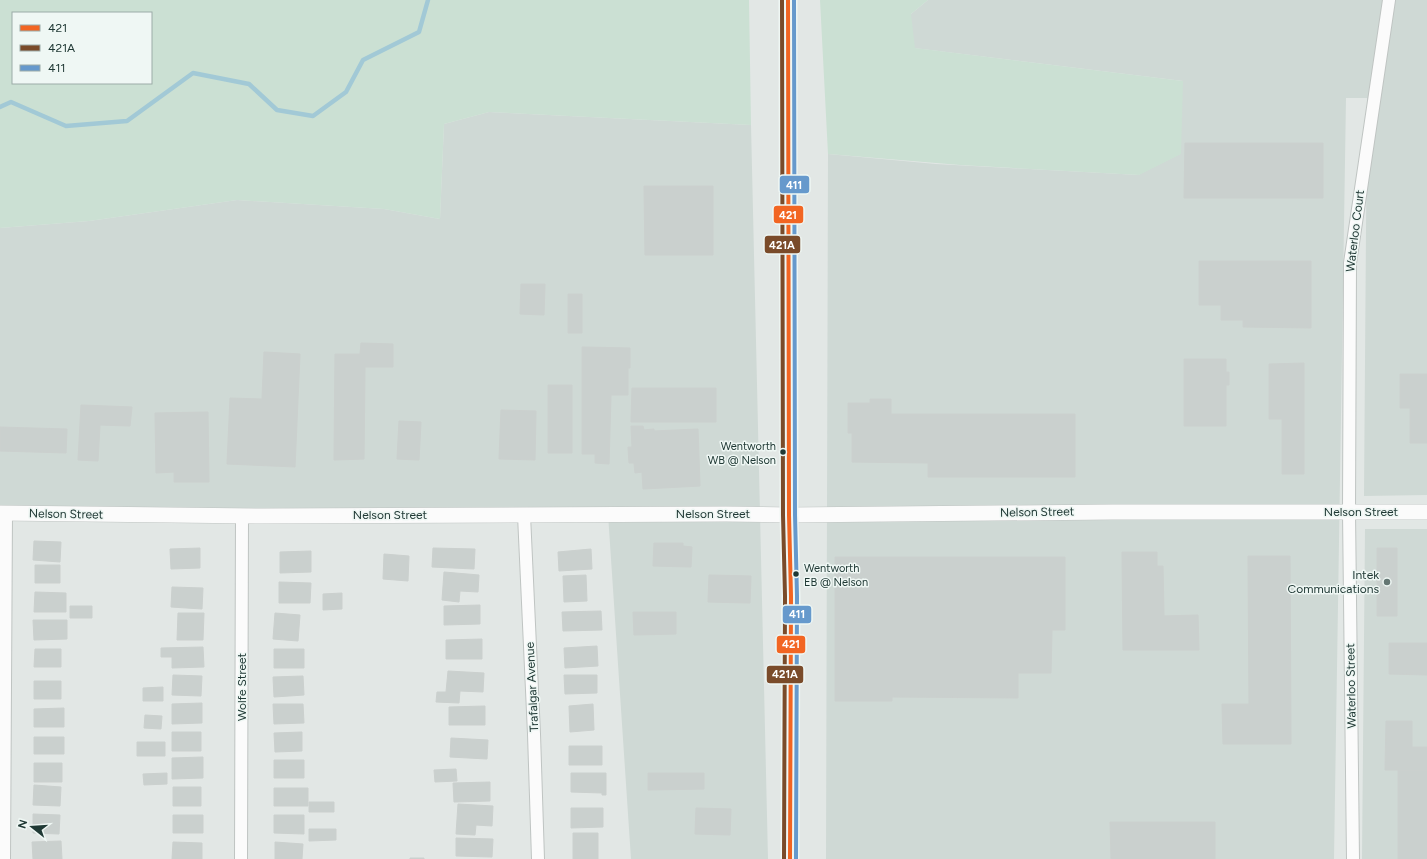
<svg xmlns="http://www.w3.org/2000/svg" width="1427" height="859" font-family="Figtree,sans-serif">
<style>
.built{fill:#cfd9d5}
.green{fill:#cbe0d3;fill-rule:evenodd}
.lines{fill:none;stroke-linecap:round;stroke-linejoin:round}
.stream{stroke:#a2c9d6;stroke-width:4.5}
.building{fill:#cad0ce;stroke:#cbd0ce}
.minor-casing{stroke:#bfc4c2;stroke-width:14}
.tertiary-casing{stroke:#bfc4c2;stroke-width:16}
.secondary-casing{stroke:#bdc5c2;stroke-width:18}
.minor{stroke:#fbfbfb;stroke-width:12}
.tertiary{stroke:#fbfbfb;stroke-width:15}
.secondary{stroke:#fbfbfb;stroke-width:17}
.bus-1-casing{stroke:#eff7f4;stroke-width:7}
.bus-2-casing{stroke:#eff7f4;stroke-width:7}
.bus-3-casing{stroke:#eff7f4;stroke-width:7}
.bus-1{stroke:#f26522;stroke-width:4}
.bus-2{stroke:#7a4b2a;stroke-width:4}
.bus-3{stroke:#69c;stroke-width:4}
.bus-dot{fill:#203935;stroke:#eff7f4;stroke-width:1.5}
.poi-dot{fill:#647673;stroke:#eff7f4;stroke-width:1.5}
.labels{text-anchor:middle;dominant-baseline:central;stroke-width:3;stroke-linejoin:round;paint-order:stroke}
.bus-label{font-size:11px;fill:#203935;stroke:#eff7f4;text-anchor:end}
.street-label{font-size:12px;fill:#203935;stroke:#eff7f4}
.poi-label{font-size:12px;fill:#203935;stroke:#eff7f4;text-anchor:end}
.line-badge{stroke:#eff7f4;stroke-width:1.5}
.badge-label{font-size:11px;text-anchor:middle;font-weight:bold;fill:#fff}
</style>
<rect width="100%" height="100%" fill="#e2e7e5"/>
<path class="built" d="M928,0H1427V495L1364,496L1367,98H1346L1334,859H826L828,154L936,164L1139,175L1183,81L914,48L910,31L911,14Z
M489,112L751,125L768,859H631L608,514L0,506V228L89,221L237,200L384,209L440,219L444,124Z
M1365,529H1427V859H1362Z"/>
<path class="green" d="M0,0H749L751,125L489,112L444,124L440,219L384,209L237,200L89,221L0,228ZM13,13H151V83H13Z
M820,0H928L911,14L915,48L1183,81L1181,154L1139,175L960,165L828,154Z"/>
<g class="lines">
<path class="stream" d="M0,107L11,102L66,126L127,121L193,73L249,84L277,110L313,116L346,92L363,60L419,32L428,0"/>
</g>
<path class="building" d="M1185,143H1323V198H1184Z
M644,186H713V255H645Z
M1199,261H1311V328L1243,327V320H1221V305H1199Z
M521,284H545L544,315L520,314Z
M568,294H582V333H568Z
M361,343L393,344V367H365L364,459L334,460L335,354H360Z
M582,347L630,348V368H628V395H611L609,464L595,463V454H582Z
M264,352L300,354L295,467L227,464L230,398L262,399Z
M1184,359H1226V372H1229V385H1226V426H1184Z
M1304,363V474H1282V419H1269V364Z
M1400,374H1427V443H1410V408H1400Z
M548,385H572V453H548Z
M632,388H716V422H631Z
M870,399H891V414H1075V477H928V463L852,462V433H848V403H870Z
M81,405L132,407L130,426L100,425L98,461L78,460Z
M501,410L536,411L535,460L499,459Z
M208,412L209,482H174V472L156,473L155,413Z
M399,421L421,422L419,460L397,459Z
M631,426H643L644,430L654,429V431L698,429L700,486L643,489L642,472L635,473L634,463H629L628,447H632Z
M0,427L67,429L66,453L0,451Z
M34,541L61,542L60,562L33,560Z
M654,543H683V546L692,547L691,567L653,566Z
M200,548V568L171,569L170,549Z
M433,548L475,549L474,569L432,567Z
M1377,548H1397V616H1377Z
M591,549L592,569L559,571L558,552Z
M311,551V572L280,573V552Z
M1122,552H1157V566H1163L1164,616L1198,615L1199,650H1123Z
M384,554L409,556L408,581L383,579Z
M1248,556H1290L1291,744H1223L1222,704H1249Z
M835,557H1065V630H1052L1051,673H1018V698L892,697V701H835Z
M35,565H60V583H35Z
M444,572L479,575L478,592L460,591L459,602L442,600Z
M586,575L587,601L564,602L563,576Z
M709,575L751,576L750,603L708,602Z
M279,582L311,583L310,603H279Z
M172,587L203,588L202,609L171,607Z
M35,592L66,593V612H34Z
M342,593V609L323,610V594Z
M480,605V624L444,625V606Z
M70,606H92V618H70Z
M601,611L602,630L563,631L562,612Z
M633,612H676V634L634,635Z
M178,613H204L203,640H177Z
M275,613L300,615L298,641L273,639Z
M33,620H67V639L34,640Z
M482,639V659H446V640Z
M1389,643H1427V675L1389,674Z
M597,646L598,666L565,668L564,648Z
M203,647L204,667L172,668V657H161V648Z
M35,649H61V667H34Z
M274,649H304V668H274Z
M448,671L484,673L483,692L460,691L459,703L436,702L437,692H446Z
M173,675L202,676L201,696L172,695Z
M564,675H597V693L565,694Z
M303,676L304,695L274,697L273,677Z
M34,681H61V699H34Z
M163,687V701H143V688Z
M202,703V723L172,724V704Z
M273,704H303L304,723L274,724Z
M593,704L594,730L570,732L569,706Z
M485,706V725H449V707Z
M64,708V727H34V709Z
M145,715L162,716L161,729L144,728Z
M1386,721H1412V747H1427V770H1385Z
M172,732H201V751H172Z
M302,732V751L275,752L274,733Z
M34,737H64V754H34Z
M451,738L488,740L487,759L450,757Z
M137,742H165V756H137Z
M569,746H602V765H569Z
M203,757V778L172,779V758Z
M274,760H304V778H274Z
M34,763H62V782H34Z
M456,769L457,781L435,782L434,770Z
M1398,770H1427V859H1398Z
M167,773V784L144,785L143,774Z
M571,773H606V795H602V793L571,792Z
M648,773H704V789L648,790Z
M490,782V801L454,802L453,783Z
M34,785L61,787L60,806L33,805Z
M173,787H201V806H173Z
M274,788H308V806H274Z
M309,802H334V812H309Z
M458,804L493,806L492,826L476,825L475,835L456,834Z
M571,808H603V827L571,828Z
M696,808L731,809L730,835L695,834Z
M33,814L60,815L59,834L33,833Z
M173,815H203V833H173Z
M274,815H304V834L274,833Z
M1110,822H1215V859H1111Z
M309,829H336V840L309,841Z
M573,833H598V859H573Z
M456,838L493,839L492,857L456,856Z
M61,841L62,859H33L32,842Z
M173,842L202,843V859H172Z
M275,842L303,844L302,859H275Z
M410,858H424V859H410Z"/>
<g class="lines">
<g class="minor-casing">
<path id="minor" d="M524,515L534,734L538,859
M4,859L6,513
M241,859L242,516
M1353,859L1349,512L1350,263L1389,0"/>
</g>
<g class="tertiary-casing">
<path id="tertiary" d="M0,513L262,516L726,514L789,515L1112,512H1427"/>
</g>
<g class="secondary-casing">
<path id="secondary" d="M788,0L789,515L791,596L790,859"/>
</g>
<use href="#minor" class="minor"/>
<use href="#tertiary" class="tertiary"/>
<use href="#secondary" class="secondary"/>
<g class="bus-1-casing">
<path id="bus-1" d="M788,0L789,515L791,596L790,859"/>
</g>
<g class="bus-2-casing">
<path id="bus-2" d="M782,0L783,515L785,596L784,859"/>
</g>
<g class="bus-3-casing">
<path id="bus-3" d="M794,0L795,515L797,596L796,859"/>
</g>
<use href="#bus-1" class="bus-1"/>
<use href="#bus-2" class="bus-2"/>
<use href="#bus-3" class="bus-3"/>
</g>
<g class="bus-dot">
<circle cx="783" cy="452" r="3.5"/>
<circle cx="796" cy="574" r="3.5"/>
</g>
<circle class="poi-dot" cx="1387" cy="582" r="4"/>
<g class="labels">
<g class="bus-label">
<text x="776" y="446">Wentworth<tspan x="776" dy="14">WB @ Nelson</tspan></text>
<text x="804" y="568" text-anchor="start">Wentworth<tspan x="804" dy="14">EB @ Nelson</tspan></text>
</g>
<g class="street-label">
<text transform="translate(1355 231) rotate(-83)">Waterloo Court</text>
<text transform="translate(1037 512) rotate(-1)">Nelson Street</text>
<text x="1361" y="512">Nelson Street</text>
<text transform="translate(66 514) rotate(1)">Nelson Street</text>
<text x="713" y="514">Nelson Street</text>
<text x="390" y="515">Nelson Street</text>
<text transform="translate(1351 686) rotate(-91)">Waterloo Street</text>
<text transform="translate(242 687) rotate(-90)">Wolfe Street</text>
<text transform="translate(532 687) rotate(-93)">Trafalgar Avenue</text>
</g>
<g class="poi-label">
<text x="1379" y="575">Intek<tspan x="1379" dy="14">Communications</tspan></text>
</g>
</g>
<g class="line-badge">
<rect x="779" y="175" width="31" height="19" rx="4" fill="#69c"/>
<rect x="773" y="205" width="31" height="19" rx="4" fill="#f26522"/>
<rect x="764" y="235" width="37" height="19" rx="4" fill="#7a4b2a"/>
<rect x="782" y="605" width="30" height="19" rx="4" fill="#69c"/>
<rect x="776" y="635" width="30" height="19" rx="4" fill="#f26522"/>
<rect x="766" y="665" width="38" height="19" rx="4" fill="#7a4b2a"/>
</g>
<g class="badge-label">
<text x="794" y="189">411</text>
<text x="788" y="219">421</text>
<text x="782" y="249">421A</text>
<text x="797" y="618">411</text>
<text x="791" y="648">421</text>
<text x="785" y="678">421A</text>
</g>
<rect x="12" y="12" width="140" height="72" fill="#eff7f4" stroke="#9caba8"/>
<rect x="20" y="25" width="20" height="6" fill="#f26522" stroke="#9caba8"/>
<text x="48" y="32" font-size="12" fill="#203935">421</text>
<rect x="20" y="45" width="20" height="6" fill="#7a4b2a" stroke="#9caba8"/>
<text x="48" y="52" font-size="12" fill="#203935">421A</text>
<rect x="20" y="65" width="20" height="6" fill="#6699cc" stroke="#9caba8"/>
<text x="48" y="72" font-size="12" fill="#203935">411</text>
<g transform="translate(32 827) rotate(287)" stroke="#eff7f4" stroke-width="3" paint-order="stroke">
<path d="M0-3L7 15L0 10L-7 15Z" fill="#203935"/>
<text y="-6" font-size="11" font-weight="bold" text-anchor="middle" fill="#203935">N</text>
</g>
</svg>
